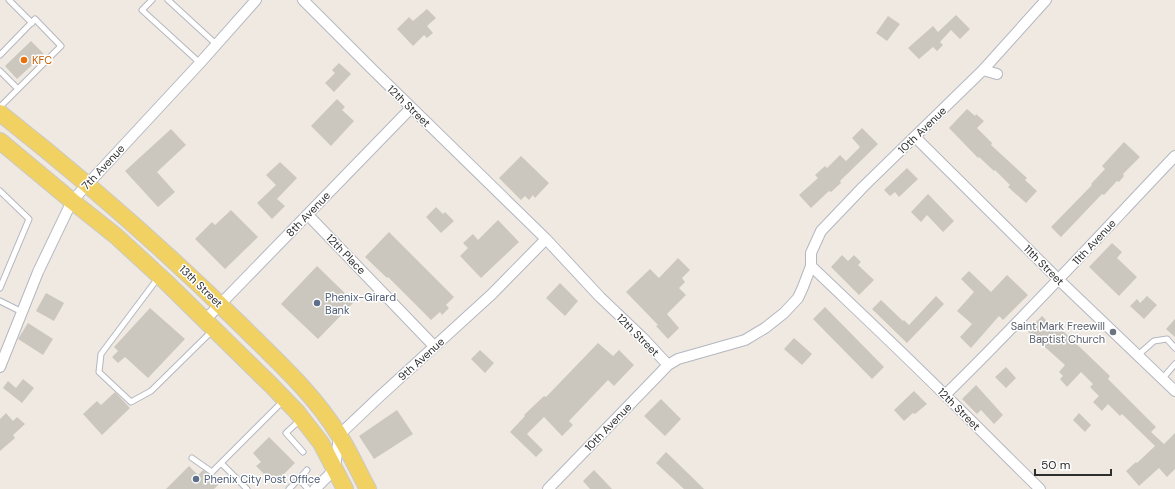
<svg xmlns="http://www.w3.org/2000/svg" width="1175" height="489" font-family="'DM Sans',sans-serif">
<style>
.building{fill:#cbc7bf}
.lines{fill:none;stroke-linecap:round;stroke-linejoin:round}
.service-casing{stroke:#b4b7c1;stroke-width:7}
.minor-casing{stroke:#b4b7c1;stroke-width:12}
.primary-casing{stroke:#c9c9c9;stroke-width:18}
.service{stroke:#fff;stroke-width:5}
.minor{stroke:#fff;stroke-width:10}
.primary{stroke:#f2d163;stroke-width:16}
.food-dot{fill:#e8710a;stroke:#fff;stroke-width:1.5}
.service-dot{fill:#5c6f8a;stroke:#fff;stroke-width:1.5}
.worship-dot{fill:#6b7280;stroke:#fff;stroke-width:1.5}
.labels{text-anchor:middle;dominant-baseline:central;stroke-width:3;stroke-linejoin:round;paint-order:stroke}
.food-label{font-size:11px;fill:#c56008;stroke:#fff;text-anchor:start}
.street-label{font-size:11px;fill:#2e2e2e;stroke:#fff}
.service-label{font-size:11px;fill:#4e5e75;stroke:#fff;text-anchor:start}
.worship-label{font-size:11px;fill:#5b616d;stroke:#fff;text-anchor:end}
</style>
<rect width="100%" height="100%" fill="#efe9e1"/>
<path class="building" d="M427,9L436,18L427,26L433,33L427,38L424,35L413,46L397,29L409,17L413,21Z
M956,15L970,29L960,39L951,30L940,42L943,45L937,51L933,47L919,59L908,48L933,26L938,32Z
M888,16L900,24L887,41L876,33Z
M31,41L44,54L17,79L5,66Z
M339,63L351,74L334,92L325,83L335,73L332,70Z
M337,99L345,107L342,110L354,121L331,146L311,126Z
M967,109L975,116L976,114L984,121L977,128L992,143L991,145L1027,178L1025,180L1037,191L1026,203L1008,187L1010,185L995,170L994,171L979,157L978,158L949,128Z
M862,128L878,144L840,181L841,183L831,192L829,191L811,208L799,195L818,178L815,175L825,166L827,168L840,155L846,161L860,147L852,138Z
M171,129L186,145L157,172L175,192L158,207L125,171Z
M1124,142L1140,157L1123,174L1124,176L1119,182L1117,181L1104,195L1102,194L1061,237L1051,227L1092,185L1091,184L1105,169L1102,166Z
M521,156L549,183L535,198L533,195L529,200L525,196L521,200L499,178Z
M280,162L297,178L277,199L285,206L272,219L257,203L276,185L266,175Z
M907,168L918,179L899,197L895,192L890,196L884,190Z
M928,194L954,221L943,232L927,215L921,222L911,212Z
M436,207L443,214L445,212L454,221L441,233L426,217Z
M231,210L258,237L225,269L195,239L212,222L215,225Z
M498,220L519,242L481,278L460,256L468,248L463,243L473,234L478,240Z
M389,232L454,297L446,305L449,308L442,315L440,312L431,320L388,277L387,278L365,257Z
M1112,243L1122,252L1117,258L1137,277L1119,296L1089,267Z
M842,255L848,261L854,255L861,262L858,265L874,280L859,295L831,267Z
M678,258L690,270L682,278L685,282L679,288L686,295L667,314L679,328L668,339L656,326L658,325L626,292L650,269L659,278Z
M317,266L354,302L318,339L281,304Z
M969,271L991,292L1007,275L1028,295L1003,320L999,316L971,348L960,337L972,324L957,311L974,292L961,279Z
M560,283L578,301L565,316L546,298Z
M46,293L64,303L54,321L36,311Z
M936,296L944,304L907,343L872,309L881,300L903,321L904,320L909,325Z
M1147,296L1157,305L1144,319L1130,306L1137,299L1140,303Z
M825,307L884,367L872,379L813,319Z
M150,308L185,339L148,378L125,357L118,363L112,357L118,351L114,347Z
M1042,316L1058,332L1061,329L1110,376L1108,379L1156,427L1151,432L1164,444L1175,433V469L1167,477L1159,468L1139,486L1126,471L1136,462L1137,463L1155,446L1122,414L1120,416L1108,404L1102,411L1093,402L1099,396L1090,387L1093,384L1081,372L1067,387L1060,379L1063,376L1059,372L1065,365L1027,331Z
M1175,319V337L1166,329Z
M28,323L53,339L43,355L18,339Z
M794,338L812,354L802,365L784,349Z
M598,343L613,356L619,350L634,365L614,386L608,380L569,421L573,425L562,436L544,417L527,434L543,450L536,457L510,432L525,416L524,415L544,396L546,397Z
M480,350L494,363L485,373L471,359Z
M1006,367L1016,378L1006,388L995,377Z
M23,379L34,388L22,403L3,388L8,381L16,388Z
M976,385L1003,415L994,424L981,410L977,414L962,399Z
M914,391L927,404L915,414L913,413L904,421L894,410Z
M115,392L130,408L102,435L83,414L97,401L101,405Z
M661,399L681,419L665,436L644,416Z
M397,410L413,434L374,459L359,436Z
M6,413L13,421L17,417L25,424L13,435L15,438L0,451V419Z
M1079,413L1091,425L1085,432L1073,420Z
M269,437L295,463L274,484L256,466L261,462L253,453Z
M666,452L695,480L704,489H684L656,463Z
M189,466L198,475L203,470L210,475L213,476L220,483L214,489H166Z
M594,470L612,489H590L583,481Z"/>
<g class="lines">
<g class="service-casing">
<path id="service" d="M9,0L32,23
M152,0L142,10L200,63
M168,0L217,45
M0,55L35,19L61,46L0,107
M0,71L18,89
M0,191L29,219L0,288
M158,278L101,354L99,372L131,402L151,391L212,331
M0,301L22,312
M1138,355L1154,341L1167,339L1175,348
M1163,378L1175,364
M300,420L286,433L303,452
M192,458L212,472L221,463
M299,479L307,470
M247,489L221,463L284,400
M289,489L299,479L308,489"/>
</g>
<g class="minor-casing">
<path id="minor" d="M303,0L373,70L546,239L600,297L643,338L668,365
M983,70L997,74
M915,137L1059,280L1175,391
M308,215L434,346
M811,266C856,309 901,351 945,395C977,426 1008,458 1040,489
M205,320L411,108
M0,367L38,272L72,201L200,63L256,0
M945,395C1024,318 1099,236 1175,156
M315,489L335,469L339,435L379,397L492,294L546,239
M548,489L668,365L678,359L745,340L765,328L784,313L798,298L803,287L811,266V253L821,231L863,187L983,70L1046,0"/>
</g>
<g class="primary-casing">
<path id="primary" d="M0,113C85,180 166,251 243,327C277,361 314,394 339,435C350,452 358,471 368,489
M0,141L72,201L116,236L166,282L271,385L297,412L321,443L345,489"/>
</g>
<use href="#service" class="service"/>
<use href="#minor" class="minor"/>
<use href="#primary" class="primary"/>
</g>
<circle class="food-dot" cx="24" cy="60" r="4"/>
<g class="service-dot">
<circle cx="317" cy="303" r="4"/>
<circle cx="196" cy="479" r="4"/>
</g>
<circle class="worship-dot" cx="1113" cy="332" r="4"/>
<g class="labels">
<g class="food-label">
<text x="32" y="60">KFC</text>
</g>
<g class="street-label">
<text transform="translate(409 106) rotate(44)">12th Street</text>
<text transform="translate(922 130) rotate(-44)">10th Avenue</text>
<text transform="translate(103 167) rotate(-47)">7th Avenue</text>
<text transform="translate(308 214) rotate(-46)">8th Avenue</text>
<text transform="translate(1094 242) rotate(-47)">11th Avenue</text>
<text transform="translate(346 254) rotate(46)">12th Place</text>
<text transform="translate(1044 265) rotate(45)">11th Street</text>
<text transform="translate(201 286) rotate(44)">13th Street</text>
<text transform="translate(638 335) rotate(45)">12th Street</text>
<text transform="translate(421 359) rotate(-42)">9th Avenue</text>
<text transform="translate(959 409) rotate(45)">12th Street</text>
<text transform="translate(608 427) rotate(-46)">10th Avenue</text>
</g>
<g class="service-label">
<text x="325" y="297">Phenix-Girard<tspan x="325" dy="13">Bank</tspan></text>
<text x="204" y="479">Phenix City Post Office</text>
</g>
<g class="worship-label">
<text x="1105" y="326">Saint Mark Freewill<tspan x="1105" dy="13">Baptist Church</tspan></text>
</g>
</g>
<path d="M1035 469v6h76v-6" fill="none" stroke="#2e2e2e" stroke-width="2"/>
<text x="1041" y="469" font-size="12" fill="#2e2e2e" stroke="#ffffff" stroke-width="3" paint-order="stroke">50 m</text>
</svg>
